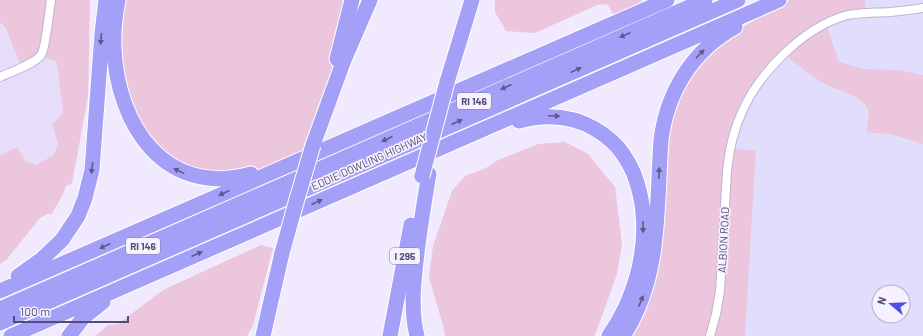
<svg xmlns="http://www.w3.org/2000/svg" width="923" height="336" font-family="Barlow,sans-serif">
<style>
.residential{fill:#e7ddfa}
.commercial{fill:#e0ddfd;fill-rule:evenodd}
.green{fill:#ebc6dd}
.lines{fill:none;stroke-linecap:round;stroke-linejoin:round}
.minor-casing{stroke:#bcb3d4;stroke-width:10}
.motorway-casing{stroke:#fff;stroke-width:17}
.minor{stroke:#fff;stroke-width:8}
.motorway{stroke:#a5a0f7;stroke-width:15}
.motorway-bridge-casing{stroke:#fff;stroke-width:17;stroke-linecap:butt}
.motorway-bridge{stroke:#a5a0f7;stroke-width:15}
.oneway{fill:#5f598b}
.labels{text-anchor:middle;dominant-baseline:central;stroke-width:3.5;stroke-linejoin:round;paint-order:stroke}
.shield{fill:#f6f0ff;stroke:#847da0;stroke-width:1}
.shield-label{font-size:10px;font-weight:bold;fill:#534c78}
.street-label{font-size:11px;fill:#534c78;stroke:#f6f0ff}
</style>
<rect width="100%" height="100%" fill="#f1e9fd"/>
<path class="residential" d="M0,23L4,27L21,66L39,55L56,61L58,71L63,113L52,124L58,143L54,155L36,165L26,162L17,147L0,156Z"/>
<path class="commercial" d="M865,0H923V75L900,70L864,69L839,63L826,26L865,14Z
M787,56L805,71L827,85L856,97L866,106L872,133L889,134L923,144V336H745L756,151L751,150L743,151L733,149L742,120L755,97L767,77ZM879,292H903V316H879Z"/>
<path class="green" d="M0,0H90L88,97L72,183L66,186L63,194L52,214H47L40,218L7,259L0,264V156L17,147L26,162L36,165L54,155L58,143L52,124L63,113L58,71L56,61L39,56L21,66L5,27L0,23Z
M122,0H355L307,157L232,178L175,166L137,124L118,57Z
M495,0H641L643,6L617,20L607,4L597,5L535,33L506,31L495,12Z
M790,0H865V14L855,15L827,26L839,62L864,69L900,70L923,75V144L889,134L872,133L867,132C867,124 871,112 865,105C856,94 839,91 827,85C812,77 800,67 787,56C781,62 774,69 768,76C750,96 741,123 733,149C741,150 748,149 756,151L745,336H626L668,113L710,46Z
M565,142L588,154L615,187L622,244L617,274L595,335L594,336H445L444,329L429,277L433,246L452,191L465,176L486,168L496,161L538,144Z
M261,245L273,248L253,325L247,336H95L108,325L118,324L163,290Z"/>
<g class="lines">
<g class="minor-casing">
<path id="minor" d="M0,77C11,72 34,64 41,55C46,48 49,11 51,0
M710,336L716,314L720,291L727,171C729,151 733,131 742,112C759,73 802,29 844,16C859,12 874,13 890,12C901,11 912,10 923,8"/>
</g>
<g class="motorway-casing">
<path id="motorway" d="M118,0C115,16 113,32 114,48C117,125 165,198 251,174
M337,59L352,0
M447,82L472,0
M519,121C545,114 571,115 595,129C645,157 651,225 637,276C631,298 622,317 609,336
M313,145L344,60L370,0
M18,276L42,259L62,240L78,216L85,198L92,170L102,34L106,0
M0,291L667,0
M0,309L705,0
M0,323L738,0
M11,336L779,0
M69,336L83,318L103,302
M263,336L282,253
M390,336L411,225
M417,336C411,312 413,287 416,262C419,233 424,203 429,174
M623,336C662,277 656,207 661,140C667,92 692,51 735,27"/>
</g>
<use href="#minor" class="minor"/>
<use href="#motorway" class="motorway"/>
<g class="motorway-bridge-casing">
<path id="motorway-bridge" d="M422,176L447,82
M282,253L297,199L313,145"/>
</g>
<use href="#motorway-bridge" class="motorway-bridge"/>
</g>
<defs><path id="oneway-solid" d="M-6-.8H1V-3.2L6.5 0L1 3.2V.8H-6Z"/></defs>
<g class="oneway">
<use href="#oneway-solid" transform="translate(625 35) rotate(156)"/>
<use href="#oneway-solid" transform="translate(101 39) rotate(94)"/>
<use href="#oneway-solid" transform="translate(700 54) rotate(-46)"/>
<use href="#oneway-solid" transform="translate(576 70) rotate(-24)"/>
<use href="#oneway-solid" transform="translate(506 87) rotate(156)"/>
<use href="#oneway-solid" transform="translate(554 116) rotate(3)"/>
<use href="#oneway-solid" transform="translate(457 122) rotate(-24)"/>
<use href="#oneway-solid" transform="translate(387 139) rotate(156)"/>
<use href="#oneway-solid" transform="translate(92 168) rotate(97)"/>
<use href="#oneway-solid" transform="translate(179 171) rotate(-154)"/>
<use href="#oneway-solid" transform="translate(659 173) rotate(-87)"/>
<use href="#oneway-solid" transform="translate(224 193) rotate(156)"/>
<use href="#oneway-solid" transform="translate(317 202) rotate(-24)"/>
<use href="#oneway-solid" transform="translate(643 227) rotate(89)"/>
<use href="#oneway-solid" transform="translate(105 246) rotate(156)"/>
<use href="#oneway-solid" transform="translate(197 254) rotate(-24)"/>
<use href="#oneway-solid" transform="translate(641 301) rotate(-68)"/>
</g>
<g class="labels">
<g class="shield">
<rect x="457" y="93" width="34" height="16" rx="3"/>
<rect x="126" y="238" width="34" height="16" rx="3"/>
<rect x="390" y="248" width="30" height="16" rx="3"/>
</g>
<g class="shield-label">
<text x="474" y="101">RI 146</text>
<text x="143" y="246">RI 146</text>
<text x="405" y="256">I 295</text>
</g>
<g class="street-label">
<text transform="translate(369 161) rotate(-24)">EDDIE DOWLING HIGHWAY</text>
<text transform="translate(723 240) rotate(-87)">ALBION ROAD</text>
</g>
</g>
<g transform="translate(891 304) rotate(289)"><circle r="19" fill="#f6f0ff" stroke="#b5aec9"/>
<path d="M0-3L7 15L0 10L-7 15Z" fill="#514ee7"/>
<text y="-6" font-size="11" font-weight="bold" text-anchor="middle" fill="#534c78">N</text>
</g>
<path d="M14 316v6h114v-6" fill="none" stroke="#534c78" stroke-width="2"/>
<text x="20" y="316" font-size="12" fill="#534c78" stroke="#f6f0ff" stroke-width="3" paint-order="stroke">100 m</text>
</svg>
